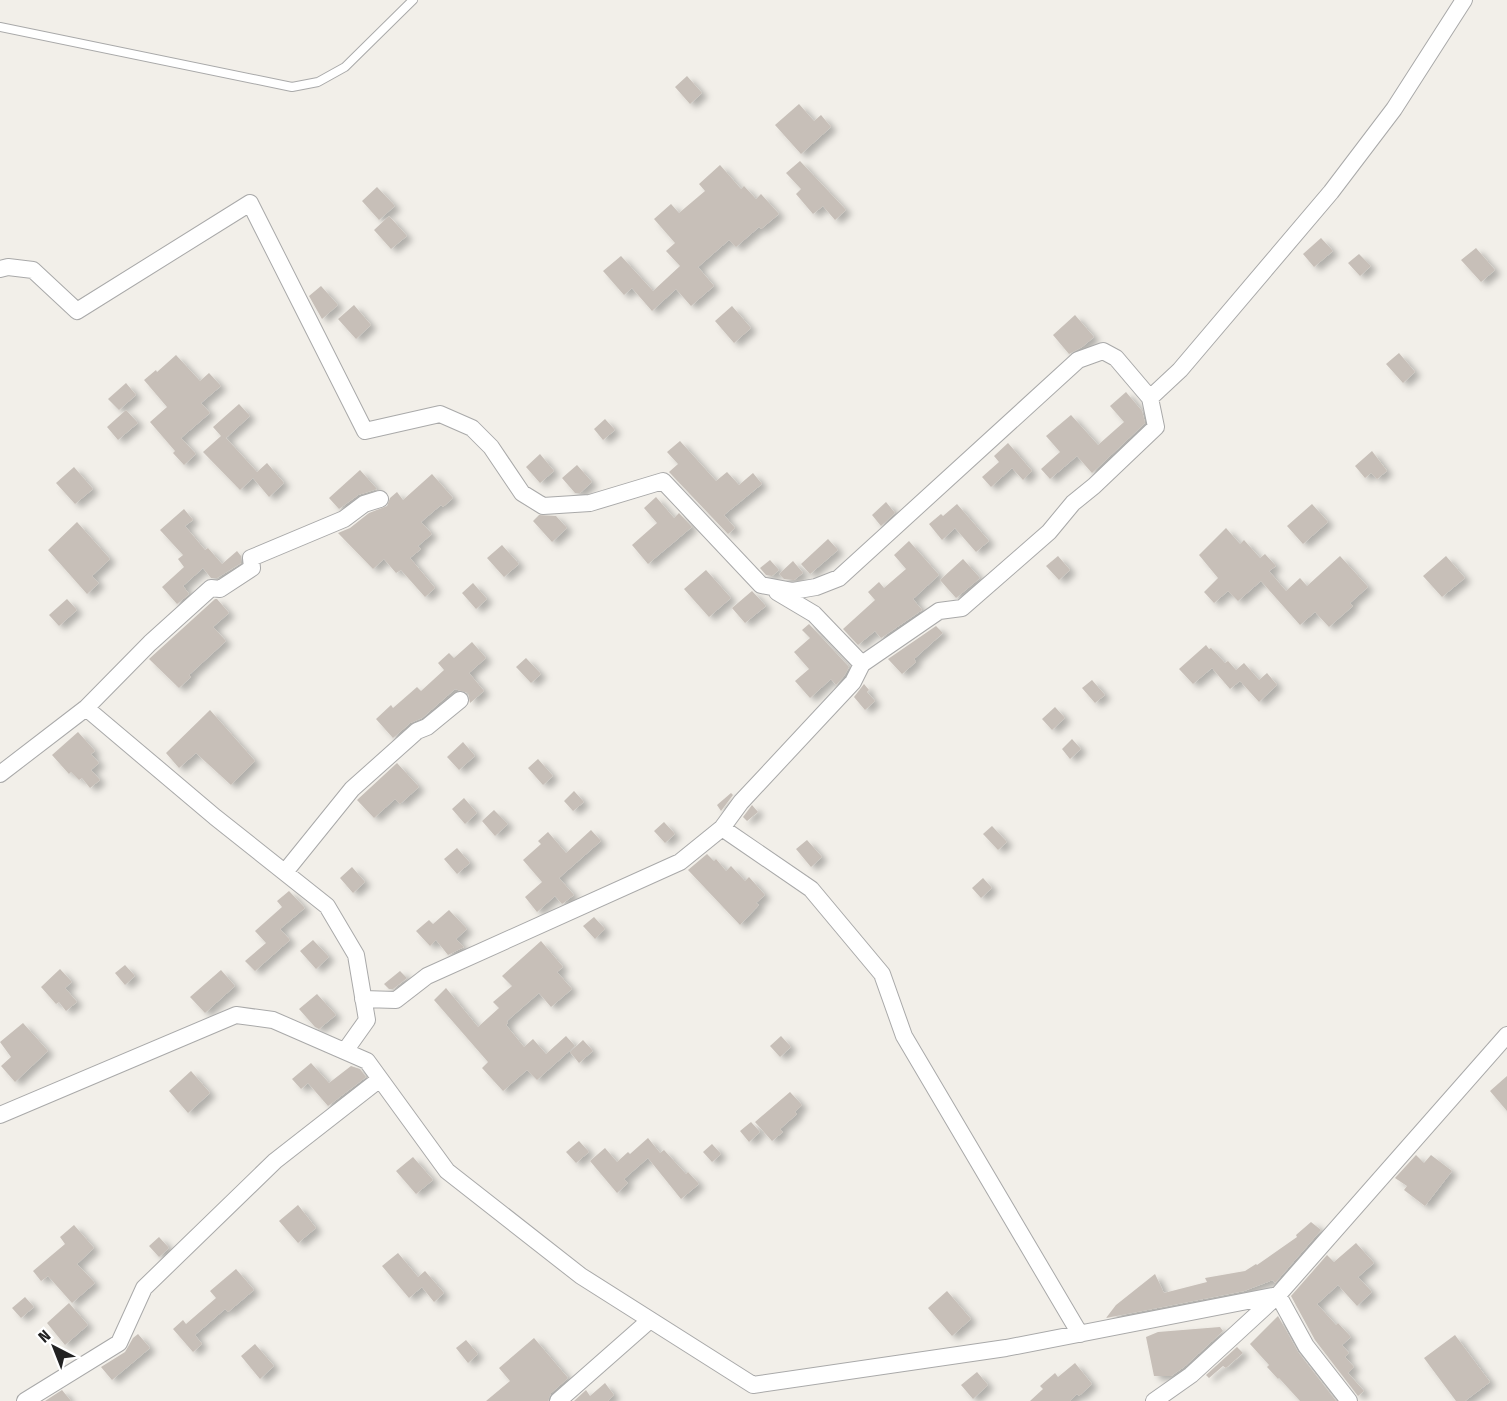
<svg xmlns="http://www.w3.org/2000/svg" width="1507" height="1401" font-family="'Fira Sans Condensed',sans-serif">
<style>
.building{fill:#c7bfb8;filter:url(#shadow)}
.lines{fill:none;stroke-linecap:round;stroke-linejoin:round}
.lane-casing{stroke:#a9a9a9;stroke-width:10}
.street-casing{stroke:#a9a9a9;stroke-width:18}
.lane{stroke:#fff;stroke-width:8}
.street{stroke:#fff;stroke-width:16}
</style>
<defs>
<filter id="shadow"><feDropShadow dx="6" dy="4" stdDeviation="3" flood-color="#0004"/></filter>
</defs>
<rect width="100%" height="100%" fill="#f2efe9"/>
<path class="building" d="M687,76L702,93L690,104L675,87Z
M799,104L814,121L821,115L831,127L801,154L775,125Z
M800,161L846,210L835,220L823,206L813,214L796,194L801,189L786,173Z
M720,165L741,189L744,186L756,199L761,194L779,214L761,229L759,227L736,247L729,240L698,267L714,286L691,306L676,289L652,311L632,288L624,295L603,271L621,256L653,291L680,266L666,251L675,243L654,219L671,204L679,213L705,191L699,184Z
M377,187L395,206L379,220L362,201Z
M389,216L407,236L391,249L374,230Z
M1321,238L1333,251L1314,267L1303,254Z
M1476,248L1495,270L1481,282L1461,260Z
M1359,254L1371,266L1360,276L1348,263Z
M321,286L338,305L322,319L309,296Z
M354,305L371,325L356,339L338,319Z
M732,306L751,328L734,343L715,321Z
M1075,315L1094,337L1082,347L1069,354L1053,335Z
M1399,353L1415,372L1403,383L1386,364Z
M176,355L200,381L209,373L221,386L201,403L210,413L181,438L196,454L184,465L173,453L175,451L150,422L167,407L144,380L156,370L157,372Z
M126,383L136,395L119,410L108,399Z
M1126,392L1142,411L1145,423L1092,473L1077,456L1050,479L1041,469L1060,452L1046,436L1071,415L1098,445L1124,422L1110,406Z
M239,404L250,416L226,438L257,472L267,463L284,483L269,497L253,478L240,490L203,452L221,436L213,427Z
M126,410L138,423L118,440L107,427Z
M605,419L615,430L603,440L594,429Z
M680,441L716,481L727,472L739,485L753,473L762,484L724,515L735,528L728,534L669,472L678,464L667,452Z
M1008,443L1032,471L1023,480L1012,468L991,487L982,477L999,462L994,456Z
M1372,451L1387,471L1377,479L1371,473L1365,478L1355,466Z
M540,454L554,471L540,483L526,467Z
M577,465L592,482L580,493H575L562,478Z
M74,467L93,489L75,504L56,483Z
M360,470L377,489L358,495L339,509L329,498Z
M432,474L453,498L443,507L441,505L421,522L432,534L418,546L421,549L410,558L435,588L425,597L401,570L396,573L384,559L373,569L338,533L350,528L369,513L387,506L390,498L397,492L403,500Z
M656,497L674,518L679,513L692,527L648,564L632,545L657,523L644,508Z
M886,502L895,513L881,526L872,515Z
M957,504L989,541L976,552L955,528L942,540L929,524L941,514L943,516Z
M1312,504L1328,522L1303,544L1287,526Z
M184,509L193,520L185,526L205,550L208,548L222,564L237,551L241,556V563L217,578H211L203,568L183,586L189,594L177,604L162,587L184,567L178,559L183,555L160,530Z
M539,515L556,516L567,528L552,542L533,521Z
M77,522L110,559L92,576L99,583L87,594L48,550Z
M1226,528L1240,544L1244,540L1260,558L1265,554L1276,566L1269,571L1286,591L1300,578L1307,586L1340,556L1368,587L1350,603L1353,606L1329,627L1315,612L1300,625L1261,581L1238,601L1228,591L1214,603L1204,592L1218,578L1199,555Z
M828,539L838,550L810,574L801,564Z
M909,541L939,575L913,599L922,610L881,638L875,631L858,645L843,629L875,600L868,592L879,582L884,588L906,569L894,555Z
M502,545L519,564L504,577L487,558Z
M1058,556L1070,570L1059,580L1046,566Z
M1446,556L1465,578L1442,597L1423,576Z
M963,559L980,578L956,598L940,580Z
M770,560L779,570L772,576L766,575L760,568Z
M793,561L803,573L794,580L784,579L779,574Z
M706,570L731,598L709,617L684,589Z
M473,583L487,599L476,609L462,593Z
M752,591L766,606L745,623L732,608Z
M67,599L77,610L59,626L49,615Z
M215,599H217L229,613L213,627L226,641L189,675L191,677L179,688L149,659Z
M809,624L849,667L844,676L836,685L831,679L810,698L795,681L809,669L794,652L810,638L802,630Z
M936,626L943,633L914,659L916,662L902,674L888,659Z
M472,642L486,658L469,673L484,691L470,703L468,693L455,689L422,718L410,723L393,738L376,719L391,705L393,708L417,687L421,691L444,670L438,663L449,653L454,658Z
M1206,645L1209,649L1211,648L1225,663L1228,661L1236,670L1244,663L1259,680L1267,673L1277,685L1259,702L1240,681L1230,689L1212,668L1193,684L1179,669Z
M526,658L541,674L531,683L516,667Z
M1092,680L1105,695L1095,703L1082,688Z
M864,684L869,690L867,692L875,701L865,710L854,697Z
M1055,707L1065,718L1052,730L1042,719Z
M210,710L255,761L231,785L196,753L179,768L166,753Z
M78,732L95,751L91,754L99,763L91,770L100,780L90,788L82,778L79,780L71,772L69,774L52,755Z
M1072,739L1081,749L1070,759L1062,749Z
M463,742L475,756L459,770L447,757Z
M538,759L553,776L543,785L528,768Z
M397,763L419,787L400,804L395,799L374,818L357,800Z
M574,791L584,802L573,811L564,801Z
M731,793L733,795L721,811L717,805Z
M464,798L477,813L465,824L452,809Z
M752,805L758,812L747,821L743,817Z
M494,810L508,824L495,836L482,821Z
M664,822L675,834L665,843L654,831Z
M992,826L1007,842L998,850L983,834Z
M591,830L601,841L559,878L574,895L562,904L555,896L537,912L525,897L542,882L523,860L541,844L538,841L548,832L566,853Z
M807,840L822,857L811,867L796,849Z
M457,848L470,863L457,874L444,859Z
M707,854L714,861L716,859L726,871L731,866L745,881L749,877L765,895L756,903L759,905L740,925L688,870Z
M352,867L365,882L353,893L340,878Z
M983,878L992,888L981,898L972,888Z
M289,891L305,908L280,929L290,940L255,971L245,961L266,943L255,931L282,907L277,901Z
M449,910L467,929L456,939L464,947L448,955L436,940L430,946L416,931L429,920L433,924Z
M594,917L605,929L595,939L583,926Z
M313,940L329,957L316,969L300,951Z
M541,941L563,967L557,972L572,989L551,1007L539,993L507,1021L508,1023L506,1025L524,1047L533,1039L546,1054L566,1036L575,1046L537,1080L527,1070L503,1091L482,1068L488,1062L434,1000L446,988L478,1027L499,1008L493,1002L512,986L502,976Z
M125,965L135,976L125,985L115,973Z
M60,969L72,982L65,988L77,1002L66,1011L59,1002L56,1004L41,987Z
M221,970L235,986L205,1013L190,997Z
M400,971L407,978L393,989H389L384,984Z
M317,994L336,1015L319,1029L315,1027L299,1009Z
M23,1023L48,1051L15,1082L1,1066L11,1057L0,1042Z
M781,1036L791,1047L780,1057L770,1046Z
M583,1040L593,1051L579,1063L570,1052Z
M311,1063L329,1083L351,1066L360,1069L366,1077L328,1106L308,1083L301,1089L292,1079Z
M191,1071L210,1093L188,1113L169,1091Z
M1507,1076V1111L1490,1091Z
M790,1092L802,1105L795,1112L797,1114L780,1129L783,1132L772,1141L755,1122Z
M751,1122L760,1132L749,1142L740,1131Z
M648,1138L660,1153L664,1150L686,1174L688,1172L699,1184L681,1199L648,1158L624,1179L628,1183L617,1193L590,1161L605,1148L617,1162L628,1152L630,1154Z
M579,1141L589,1152L576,1163L566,1152Z
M712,1144L721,1154L712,1162L703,1152Z
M1416,1155L1424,1163L1431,1155L1452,1171L1425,1206L1404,1190L1407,1186L1395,1178Z
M413,1157L433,1180L416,1194L396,1171Z
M298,1205L316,1228L298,1243L279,1221Z
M1311,1222L1321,1230L1275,1283L1273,1280L1244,1291L1106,1318L1116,1305L1155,1274L1164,1293L1207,1282L1205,1278L1245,1271L1256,1264L1257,1265L1297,1237L1296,1235Z
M74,1225L94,1248L77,1264L95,1283L72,1303L48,1276L41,1281L33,1271L65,1244L60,1237Z
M159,1237L169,1248L159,1257L149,1246Z
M1356,1243L1374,1263L1358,1277L1372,1292L1357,1306L1338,1285L1317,1304L1336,1325L1338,1323L1351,1337L1342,1345L1349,1353L1345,1357L1354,1367L1348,1373L1364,1391L1358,1396L1315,1340L1291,1296L1327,1255L1334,1262Z
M398,1253L418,1277L425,1271L444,1293L434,1302L422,1287L409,1298L382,1266Z
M236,1269L254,1290L228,1312L225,1309L195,1335L202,1344L193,1352L173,1329L183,1320L186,1324L216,1298L210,1291Z
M947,1291L971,1319L952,1336L928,1308Z
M25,1297L34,1307L21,1318L12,1308Z
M69,1303L88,1325L65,1345L47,1323Z
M1278,1316L1298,1352L1336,1401H1300L1279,1378L1278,1379L1267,1367L1269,1365L1250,1344Z
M1220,1327L1223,1331L1184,1367L1171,1376H1154L1146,1337L1158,1332Z
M138,1334L150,1348L112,1380L101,1367L125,1352L133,1338Z
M1455,1335L1490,1382L1465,1401H1456L1424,1358Z
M534,1338L568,1378L551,1393L548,1401H486L510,1381L499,1368Z
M466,1340L478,1354L468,1363L456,1348Z
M255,1344L274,1366L260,1379L241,1356Z
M1237,1347L1243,1353L1226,1368L1223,1366L1209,1378L1206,1375Z
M1075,1363L1092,1384L1079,1396L1077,1394L1070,1401H1030L1043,1389L1040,1386L1055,1373L1058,1377Z
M977,1372L988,1385L973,1399L961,1385Z
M605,1383L614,1395L608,1401H574L586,1390L590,1396Z
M62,1390L71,1401H45Z"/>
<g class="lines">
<g class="lane-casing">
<path id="lane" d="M0,27L292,87L318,82L345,67L413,0"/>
</g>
<g class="street-casing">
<path id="street" d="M0,269L8,267L33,270L77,311L250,203L365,431L440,414L472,428L491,447L522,493L543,506L590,503L663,481L761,585L793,591L816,587L839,578L1078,360L1103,351L1116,358L1150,398L1180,370L1331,192L1394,109L1464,0
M777,592L814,614L862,664
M86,708L150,643L211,588L220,589L252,568L251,558L344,519L364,504L380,499
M0,774L86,708L215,817L327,906L356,955L367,1020L345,1051
M722,828L811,889L882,974L904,1036L1080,1334
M285,872L352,789L417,731L427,727L460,700
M363,999L396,1000L427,976L680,862L722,828L741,802L853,682L862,664L939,611L962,608L1049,532L1073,503L1094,486L1156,427L1150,398
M0,1115L236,1015L273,1020L367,1061L447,1171L581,1276L753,1385L1006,1348L1278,1295L1507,1035
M25,1401L119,1343L144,1288L275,1161L380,1079
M558,1401L650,1320
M1154,1401L1191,1375L1278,1295L1306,1346L1349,1401"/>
</g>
<use href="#lane" class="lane"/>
<use href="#street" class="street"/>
</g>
<g transform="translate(54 1347) rotate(318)" stroke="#ffffff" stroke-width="4.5" paint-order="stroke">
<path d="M0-4.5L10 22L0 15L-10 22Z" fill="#222222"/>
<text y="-9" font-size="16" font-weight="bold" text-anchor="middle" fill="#222222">N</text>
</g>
</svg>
